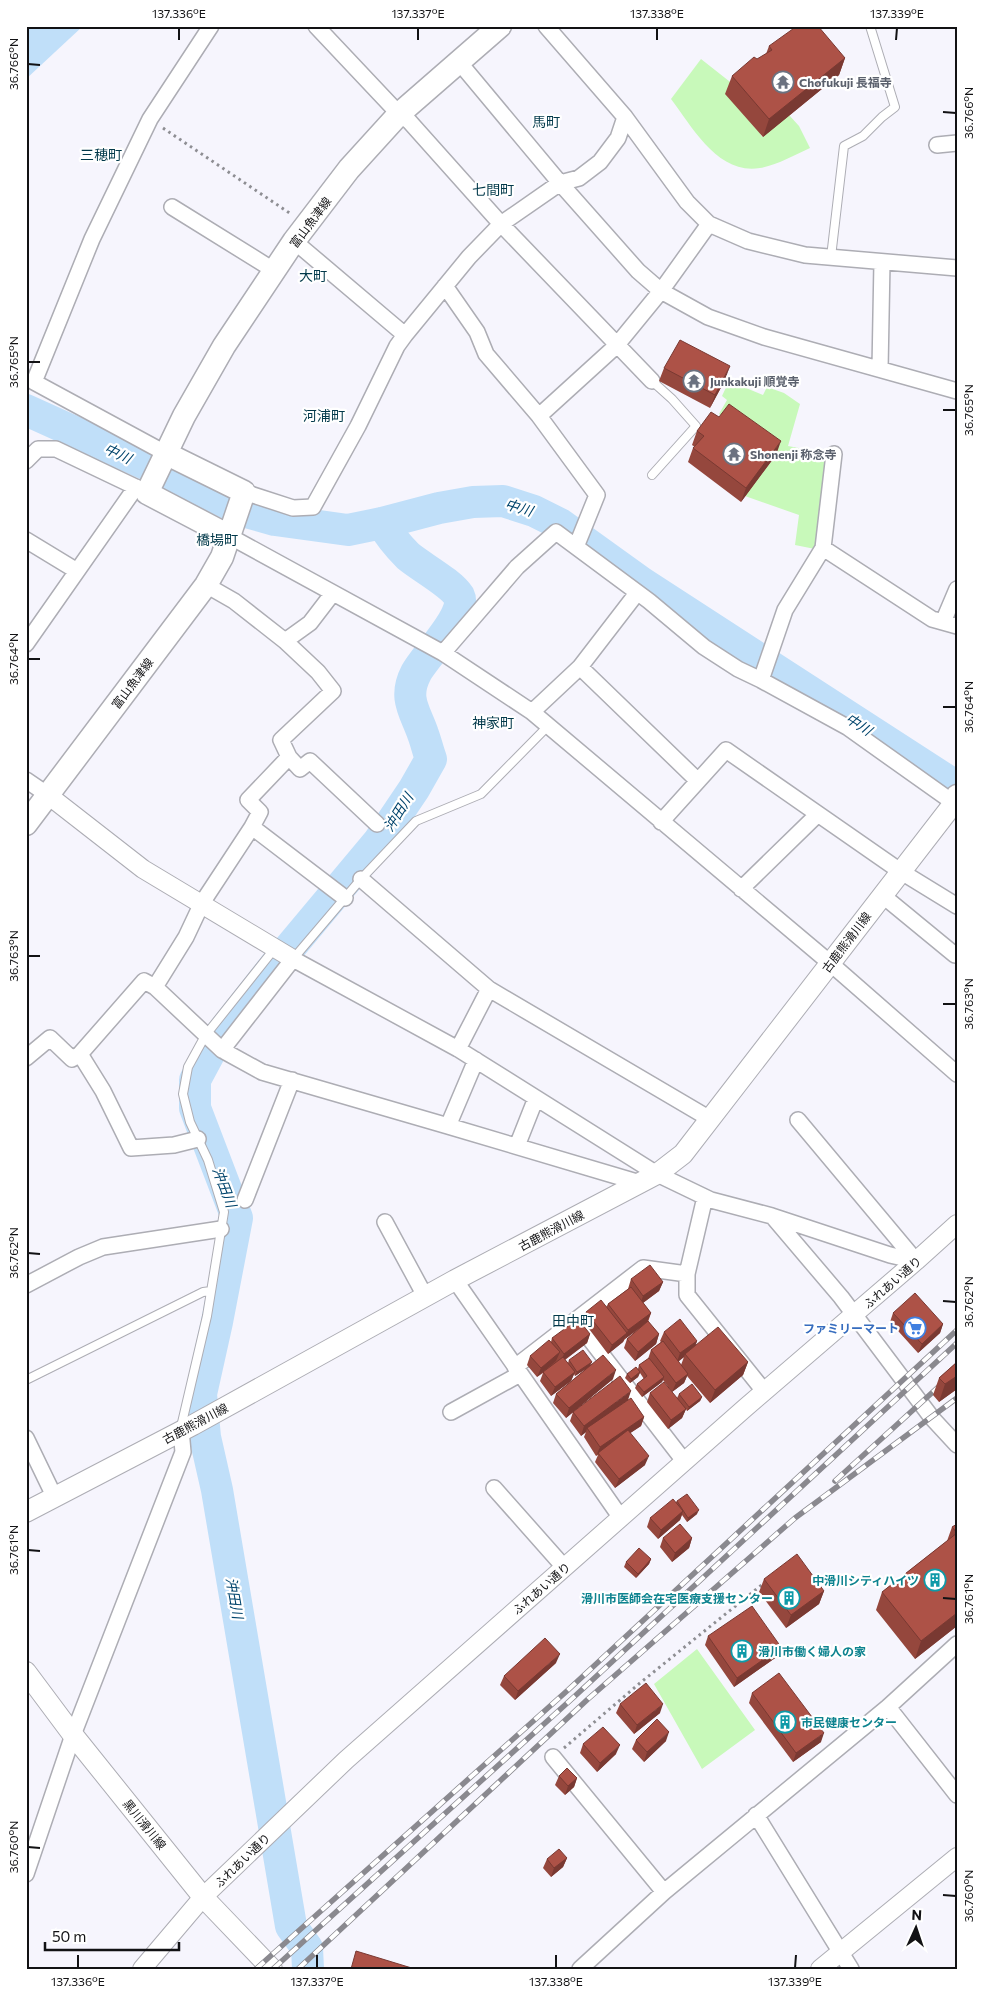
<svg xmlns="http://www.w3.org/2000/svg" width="983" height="1995" font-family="Commissioner,'Noto Sans JP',sans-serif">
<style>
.green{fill:#c8f9ba}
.water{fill:#c0dff9}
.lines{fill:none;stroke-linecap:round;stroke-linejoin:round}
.river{stroke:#c0dff9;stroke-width:32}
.service-casing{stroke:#adadb4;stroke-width:10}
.minor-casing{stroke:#adadb4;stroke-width:18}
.tertiary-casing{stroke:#adadb4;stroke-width:20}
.secondary-casing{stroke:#adadb4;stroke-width:22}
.primary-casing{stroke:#adadb4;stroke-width:25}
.path{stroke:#8e8e93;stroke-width:3;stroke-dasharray:2.5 4;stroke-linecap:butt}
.service{stroke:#fff;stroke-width:8}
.minor{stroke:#fff;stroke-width:15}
.tertiary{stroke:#fff;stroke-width:18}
.secondary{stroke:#fff;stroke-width:20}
.primary{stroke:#fff;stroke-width:22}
.rail-casing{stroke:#8a898f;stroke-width:5.5}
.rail{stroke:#fff;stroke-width:4;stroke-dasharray:11;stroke-linecap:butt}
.wall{fill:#95473d;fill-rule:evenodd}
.shaded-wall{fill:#793932}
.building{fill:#ad5247;stroke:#793932}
.ticks{fill:none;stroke:#121214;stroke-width:2}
.labels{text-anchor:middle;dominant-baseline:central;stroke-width:4.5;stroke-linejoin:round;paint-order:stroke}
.worship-label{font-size:12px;font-weight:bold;fill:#5b616d;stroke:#fff;text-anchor:start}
.street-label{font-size:12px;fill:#121214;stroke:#fff}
.shop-label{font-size:12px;font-weight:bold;fill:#366cbe;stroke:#fff;text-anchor:end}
.culture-label{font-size:12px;font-weight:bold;fill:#0d838f;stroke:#fff;text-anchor:end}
.neighbourhood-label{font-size:14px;fill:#02394a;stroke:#fff}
.water-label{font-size:14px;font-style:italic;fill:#00446c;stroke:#fff}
.neatline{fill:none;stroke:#121214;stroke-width:2}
.ticks-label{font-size:12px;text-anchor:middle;fill:#121214}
</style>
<rect width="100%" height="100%" fill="#f6f5fd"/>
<path class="green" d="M701,59L734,85L762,137L789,115L799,126L810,148C794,155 778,165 760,168C718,175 693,128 671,99Z
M729,381L763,395L767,387L784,393L800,404L788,446L830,454L815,549L795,545L799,515L745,496L776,455L719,414L727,400L722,396Z
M697,1649L755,1730L702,1769L654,1684Z"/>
<path class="water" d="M26,26H83L26,79Z"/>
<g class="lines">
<path class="river" d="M26,410L183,481L243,511L275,520L348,530L382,523L439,508L473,502L503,501L534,511L560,524L642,583L957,787
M308,1969L307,1948L291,1926L217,1490L205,1437L201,1394L217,1322L237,1218L195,1108V1080L217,1039L277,963L379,841L414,789L431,759C428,751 426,742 423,734C415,711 403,698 416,673C424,657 468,614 459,596C451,583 421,567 408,556C398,546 389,535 382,523"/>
<g class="service-casing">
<path id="service" d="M831,257L844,146L863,136L882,117L895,107L870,26
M652,475L696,426L672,399L652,381
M293,959L361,879L416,821L481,794L548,726
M26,1380L203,1292L211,1291
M181,1427L207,1316L224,1212L208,1160L190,1122L183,1094L188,1067L205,1036L275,948"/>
</g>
<g class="minor-casing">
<path id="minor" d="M316,26L399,114L409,121L501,224L652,381
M546,26L625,117L687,202L709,224L748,241L805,255L957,268
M459,62L560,183L638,271L661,291L708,317L764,337L957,391
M937,145L957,143
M172,207L275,271
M294,241L405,335
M445,286L477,332L486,354L539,416L597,495L576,547
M880,369L882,262
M539,416L616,346L661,291L709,224
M167,454L34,382L92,239L150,119L211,26
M26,461L38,449H56L144,491
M244,492L293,508L313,507L358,426L397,346L405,335L469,257L501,224L560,183L579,178L600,162L618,138L625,117
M229,536L443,653L532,712L830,963L957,1074
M26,540L77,571
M823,548L834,454
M206,585L234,601L285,641
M943,622L957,589
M26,644L136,487
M443,653L517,567L556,532L649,601L704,647L738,669L761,680L847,727L954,803
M580,667L637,593
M761,680L785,610L823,548L932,619L957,626
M532,712L580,667L698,781
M289,757L300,769L310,761L377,824
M26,780L48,795
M818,814L900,871L957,906
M661,822L726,750L818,814L741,889
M252,827L260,812L248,800L289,757L281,740L333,691L318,672L285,641L310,623L333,593
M361,879L489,989L710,1119
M882,895L955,955
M155,987L186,937L202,903L252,827L345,898
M458,1049L489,989
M222,1050L293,959L458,1049L657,1174L711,1200L772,1216L890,1255L916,1261
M80,1054L144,981L155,987L222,1050L262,1072L448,1126L476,1060
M26,1058L50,1038L72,1059L80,1054L103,1091L131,1148L174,1145L198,1139
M798,1120L916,1261
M448,1126L640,1183
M517,1146L536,1098
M705,1197L687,1274V1295L764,1391
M245,1200L292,1080
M773,1217L841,1297L932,1418L957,1445
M385,1222L425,1296
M455,1280L621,1518
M26,1285L79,1257L103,1247L221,1229
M576,1321L684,1461
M515,1367L643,1268L687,1274
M451,1412L520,1374
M26,1438L55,1498
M494,1488L564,1567
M888,1707L957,1795
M553,1757L664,1892
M756,1815L851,1969
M26,1874L73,1735L183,1452L181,1430
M580,1969L664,1892L888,1707L957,1644"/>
</g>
<g class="tertiary-casing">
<path id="tertiary" d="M48,795L143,869L293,959
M142,1969L203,1897L346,1760L745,1408L916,1261L957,1224
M820,1969L957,1857"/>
</g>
<g class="secondary-casing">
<path id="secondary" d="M26,1512L193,1425L455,1280L657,1174L683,1154L954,803
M26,1672L73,1735L203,1897L272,1969"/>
</g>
<g class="primary-casing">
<path id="primary" d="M229,536L147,493L184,416L224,346L294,241L349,169L399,114L500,26
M957,796L954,803L957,804
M26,824L206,585L222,557L244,492L167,454"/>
</g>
<path class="path" d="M163,128L291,214
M564,1748L640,1683L764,1583"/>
<use href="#service" class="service"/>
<use href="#minor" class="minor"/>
<use href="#tertiary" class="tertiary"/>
<use href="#secondary" class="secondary"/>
<use href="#primary" class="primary"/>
<g class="rail-casing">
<path id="rail" d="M835,1481L957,1370
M256,1969L568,1690L957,1330
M273,1969L575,1696L957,1343
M298,1969L588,1699L795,1518L957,1398"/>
</g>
<use href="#rail" class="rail"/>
</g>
<path class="wall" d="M769,46L845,58L839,75L763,137L725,94L732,76L766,54Z
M664,368L725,380L710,408L659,381Z
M719,417L776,455L741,502L688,462L693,448L695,447L692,445L697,431Z
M631,1279L663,1282L659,1291L643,1303L651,1313L648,1322L659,1334L656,1344L635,1361L624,1348L627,1339L643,1326L625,1339L623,1342L608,1354L583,1321L586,1312L606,1308L608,1304L628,1289Z
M893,1313L943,1324L940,1333L918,1353L890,1322Z
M664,1332L697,1341L695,1346L748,1362L743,1375L710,1403L687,1376L684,1383L672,1392L663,1380L662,1382L642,1397L635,1388L637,1384L644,1379L640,1373L638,1377L630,1383L625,1378L627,1374L638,1369L639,1365L648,1359L651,1350L661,1342L660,1341ZM684,1357L681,1365L678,1362Z
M590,1334L587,1343L565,1360L568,1363L569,1360L592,1362L590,1365L613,1379L566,1418L553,1403L556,1394L586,1369L575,1376L574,1374L571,1381L551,1396L540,1381L543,1373L537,1377L527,1365L530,1356L551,1342L552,1338Z
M957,1362V1389L939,1402L933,1395L939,1378Z
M650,1393L677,1398L679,1394L702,1397L700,1401L687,1411L686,1409L682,1418L668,1429L647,1402Z
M628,1400L614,1410L644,1417L641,1426L630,1433L645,1465L615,1488L595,1462L598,1455L596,1456L584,1437L586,1432L581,1436L570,1421L573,1412Z
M677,1501L697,1514L687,1522L682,1515L680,1520L658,1539L647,1527L650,1518L676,1502Z
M957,1524V1626L915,1659L876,1610L882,1592L947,1541L952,1527Z
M663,1538H692L689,1548L672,1562L660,1547Z
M651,1559L649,1564L636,1578L624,1567L626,1562Z
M764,1579L824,1591L819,1604L786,1628L759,1592Z
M708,1636L778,1656L734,1687L705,1645Z
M556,1663L515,1700L500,1685L504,1676Z
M752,1693L821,1742L793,1762L749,1703Z
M620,1704L660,1713L634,1734L616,1713Z
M636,1740L666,1741L644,1762L632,1749Z
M583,1744L616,1754L597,1772L580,1753Z
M559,1776L577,1778L574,1787L565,1795L555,1785Z
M567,1858L563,1867L551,1877L543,1868L547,1859Z"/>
<path class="shaded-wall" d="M845,58L839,75L763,137L769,119Z
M730,366L725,380L710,408L715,395Z
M781,441L776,455L741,502L746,488Z
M663,1282L659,1291L640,1305L643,1296Z
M651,1313L647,1322L625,1339L628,1330Z
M943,1324L940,1333L918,1353L922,1344Z
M627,1333L623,1342L608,1354L612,1345Z
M590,1334L587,1343L560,1363L564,1354Z
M659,1334L656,1344L635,1361L638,1352Z
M697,1341L694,1350L685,1354L684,1357L677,1362L680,1353Z
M560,1352L556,1361L537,1377L541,1368Z
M592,1362L590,1366L575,1376L577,1372Z
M748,1362L743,1375L710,1403L715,1390Z
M616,1370L613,1379L566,1418L569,1408Z
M575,1372L571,1381L551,1396L555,1387Z
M640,1372L638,1377L630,1383L631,1379Z
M688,1374L684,1383L672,1392L676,1383Z
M957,1376V1389L939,1402L945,1384Z
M664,1377L662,1382L642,1397L644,1392Z
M631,1391L628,1400L588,1430L587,1428L586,1432L581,1436L584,1426Z
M702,1397L700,1401L687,1411L689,1407Z
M686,1409L682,1418L668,1429L671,1420Z
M644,1417L641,1426L599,1454L598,1453L596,1456L600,1447Z
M649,1456L645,1465L615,1488L619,1479Z
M699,1510L697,1514L687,1522L688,1518Z
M683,1511L680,1520L658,1539L661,1530Z
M692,1538L689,1548L672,1562L675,1553Z
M651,1559L649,1564L636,1578L638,1574Z
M824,1591L819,1604L786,1628L791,1615Z
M957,1613V1626L915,1659L921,1641Z
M781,1647L778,1656L734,1687L737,1678Z
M560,1654L556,1663L515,1700L518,1691Z
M663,1704L660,1713L634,1734L637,1725Z
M669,1732L666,1741L644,1762L647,1752Z
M824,1733L821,1742L793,1762L796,1753Z
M620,1745L616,1754L597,1772L600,1763Z
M577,1778L574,1787L565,1795L568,1786Z
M567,1858L563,1867L551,1877L554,1868Z"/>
<path class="building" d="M797,26H802L805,28L808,26H818L845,58L769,119L732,76L754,57L757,59L772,50L769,46Z
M680,340L730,366L715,395L664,368Z
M729,404L781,441L746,488L693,448L704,436L697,431L711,412L719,417Z
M650,1265L663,1282L643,1296L631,1279Z
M631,1287L651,1313L628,1330L608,1304Z
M915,1293L943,1324L922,1344L893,1313Z
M601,1300L627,1333L612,1345L586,1312Z
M578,1319L590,1334L564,1354L552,1338Z
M680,1319L697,1341L680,1353L664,1332Z
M648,1321L659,1334L638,1352L627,1339Z
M718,1327L748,1362L715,1390L685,1354Z
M549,1340L560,1352L541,1368L530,1356Z
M663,1341L688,1374L676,1383L651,1350Z
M583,1350L592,1362L577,1372L569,1360Z
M603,1355L616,1370L569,1408L556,1394Z
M563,1357L575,1372L555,1387L543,1372Z
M649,1358L664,1377L644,1392L637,1384L647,1376L639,1365Z
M957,1362V1376L945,1384L939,1378Z
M636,1367L640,1372L631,1379L627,1374Z
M620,1376L631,1391L584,1426L573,1412Z
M664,1382L686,1409L671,1420L650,1393Z
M692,1384L702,1397L689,1407L679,1394Z
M631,1398L644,1417L600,1447L587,1428Z
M628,1430L649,1456L619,1479L598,1453Z
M687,1494L699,1510L688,1518L677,1501Z
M673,1499L683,1511L661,1530L650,1518Z
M680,1524L692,1538L675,1553L663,1538Z
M957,1524V1533L952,1527Z
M957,1533V1613L921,1641L882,1592Z
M639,1548L651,1559L638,1574L626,1562Z
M797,1554L824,1591L791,1615L764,1579Z
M752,1606L781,1647L737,1678L708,1636Z
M545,1638L560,1654L518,1691L504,1676Z
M779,1673L824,1733L796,1753L752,1693Z
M646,1683L663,1704L637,1725L620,1704Z
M657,1719L669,1732L647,1752L636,1740Z
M603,1727L620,1745L600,1763L583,1744Z
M567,1768L577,1778L568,1786L559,1776Z
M559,1849L567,1858L554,1868L547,1859Z
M356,1951L415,1969H351Z"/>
<path class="ticks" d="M179,40V28M418,40V28M657,40V28M896,40L897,28M28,64L40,65M943,112L956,113M28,362H40M943,410H956M28,659H40M943,707H956M28,956H40M943,1004H956M28,1253L40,1254M943,1301L956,1302M28,1550L40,1551M943,1598L956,1599M28,1847L40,1848M943,1895L956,1896M78,1968V1955M317,1968V1955M556,1968V1955M795,1968L796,1955"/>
<defs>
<g id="temple-ring" transform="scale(1.125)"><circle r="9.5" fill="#fff" stroke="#6b7280" stroke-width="1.5"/><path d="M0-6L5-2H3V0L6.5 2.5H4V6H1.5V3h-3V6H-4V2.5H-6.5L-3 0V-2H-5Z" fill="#6b7280"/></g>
<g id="supermarket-ring" transform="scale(1.125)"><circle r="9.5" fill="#fff" stroke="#3f7fe0" stroke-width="1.5"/><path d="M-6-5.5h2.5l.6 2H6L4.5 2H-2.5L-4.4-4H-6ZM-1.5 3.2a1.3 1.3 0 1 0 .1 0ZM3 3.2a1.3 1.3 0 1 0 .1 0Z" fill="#3f7fe0"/></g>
<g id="building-ring" transform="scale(1.125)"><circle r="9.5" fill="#fff" stroke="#0f9aa8" stroke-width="1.5"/><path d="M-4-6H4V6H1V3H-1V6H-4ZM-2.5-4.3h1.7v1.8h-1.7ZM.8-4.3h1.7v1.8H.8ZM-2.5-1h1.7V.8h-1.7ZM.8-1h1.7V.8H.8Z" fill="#0f9aa8"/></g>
</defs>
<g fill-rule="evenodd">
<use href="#temple-ring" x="783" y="82"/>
<use href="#temple-ring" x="694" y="381"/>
<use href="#temple-ring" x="734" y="454"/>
<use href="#supermarket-ring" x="915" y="1328"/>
<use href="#building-ring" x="935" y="1580"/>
<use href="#building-ring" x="789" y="1598"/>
<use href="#building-ring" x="742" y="1651"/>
<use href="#building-ring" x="785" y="1722"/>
</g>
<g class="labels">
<g class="worship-label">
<text x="799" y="82">Chofukuji 長福寺</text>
<text x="710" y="381">Junkakuji 順覚寺</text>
<text x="750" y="454">Shonenji 称念寺</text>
</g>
<g class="street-label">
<text transform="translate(310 222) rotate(-53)">富山魚津線</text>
<text transform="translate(132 683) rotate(-53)">富山魚津線</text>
<text transform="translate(846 942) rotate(-53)">古鹿熊滑川線</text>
<text transform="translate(551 1230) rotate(-28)">古鹿熊滑川線</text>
<text transform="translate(892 1282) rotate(-41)">ふれあい通り</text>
<text transform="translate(195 1423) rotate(-28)">古鹿熊滑川線</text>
<text transform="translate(541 1588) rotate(-41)">ふれあい通り</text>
<text transform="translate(145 1824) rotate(51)">黒川滑川線</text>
<text transform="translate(242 1860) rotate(-44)">ふれあい通り</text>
</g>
<g class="shop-label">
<text x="899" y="1328">ファミリーマート</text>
</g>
<g class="culture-label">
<text x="919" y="1580">中滑川シティハイツ</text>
<text x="773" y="1598">滑川市医師会在宅医療支援センター</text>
<text x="758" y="1651" text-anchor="start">滑川市働く婦人の家</text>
<text x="801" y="1722" text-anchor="start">市民健康センター</text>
</g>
<g class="neighbourhood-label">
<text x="546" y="121">馬町</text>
<text x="101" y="154">三穂町</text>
<text x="493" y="189">七間町</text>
<text x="313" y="275">大町</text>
<text x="324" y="415">河浦町</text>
<text x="217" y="539">橋場町</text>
<text x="493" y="722">神家町</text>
<text x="573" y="1320">田中町</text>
</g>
<g class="water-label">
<text transform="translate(118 453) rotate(25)">中川</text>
<text transform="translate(519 507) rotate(17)">中川</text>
<text transform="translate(859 724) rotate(33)">中川</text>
<text transform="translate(398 812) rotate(-58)">沖田川</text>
<text transform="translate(225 1187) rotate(69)">沖田川</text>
<text transform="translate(235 1598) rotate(80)">沖田川</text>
</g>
</g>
<rect width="983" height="1995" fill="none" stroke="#ffffff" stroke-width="55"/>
<g transform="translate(916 1928) rotate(3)" stroke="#ffffff" stroke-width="4" paint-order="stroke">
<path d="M0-4L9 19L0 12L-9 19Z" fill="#121214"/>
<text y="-8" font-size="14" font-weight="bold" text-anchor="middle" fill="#121214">N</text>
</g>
<path d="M45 1942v8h134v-8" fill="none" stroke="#121214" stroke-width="2.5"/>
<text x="52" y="1942" font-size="15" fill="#121214" stroke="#ffffff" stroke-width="4" paint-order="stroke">50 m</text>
<rect x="28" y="28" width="928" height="1940" class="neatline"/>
<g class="ticks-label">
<text x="179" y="18">137.336°E</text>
<text x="418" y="18">137.337°E</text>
<text x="657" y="18">137.338°E</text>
<text x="897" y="18">137.339°E</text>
<text transform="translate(14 64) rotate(-90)" y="4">36.766°N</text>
<text transform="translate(969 113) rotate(-90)" y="4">36.766°N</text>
<text transform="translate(14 362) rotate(-90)" y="4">36.765°N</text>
<text transform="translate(969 410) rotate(-90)" y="4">36.765°N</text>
<text transform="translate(14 659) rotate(-90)" y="4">36.764°N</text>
<text transform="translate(969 707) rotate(-90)" y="4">36.764°N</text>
<text transform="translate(14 956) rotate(-90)" y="4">36.763°N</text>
<text transform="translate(969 1004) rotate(-90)" y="4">36.763°N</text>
<text transform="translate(14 1253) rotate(-90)" y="4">36.762°N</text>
<text transform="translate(969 1302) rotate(-90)" y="4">36.762°N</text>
<text transform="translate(14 1550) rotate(-90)" y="4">36.761°N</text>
<text transform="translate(969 1599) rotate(-90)" y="4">36.761°N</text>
<text transform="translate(14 1847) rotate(-90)" y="4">36.760°N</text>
<text transform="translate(969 1896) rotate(-90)" y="4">36.760°N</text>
<text x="78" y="1986">137.336°E</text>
<text x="317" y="1986">137.337°E</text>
<text x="556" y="1986">137.338°E</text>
<text x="795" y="1986">137.339°E</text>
</g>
</svg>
